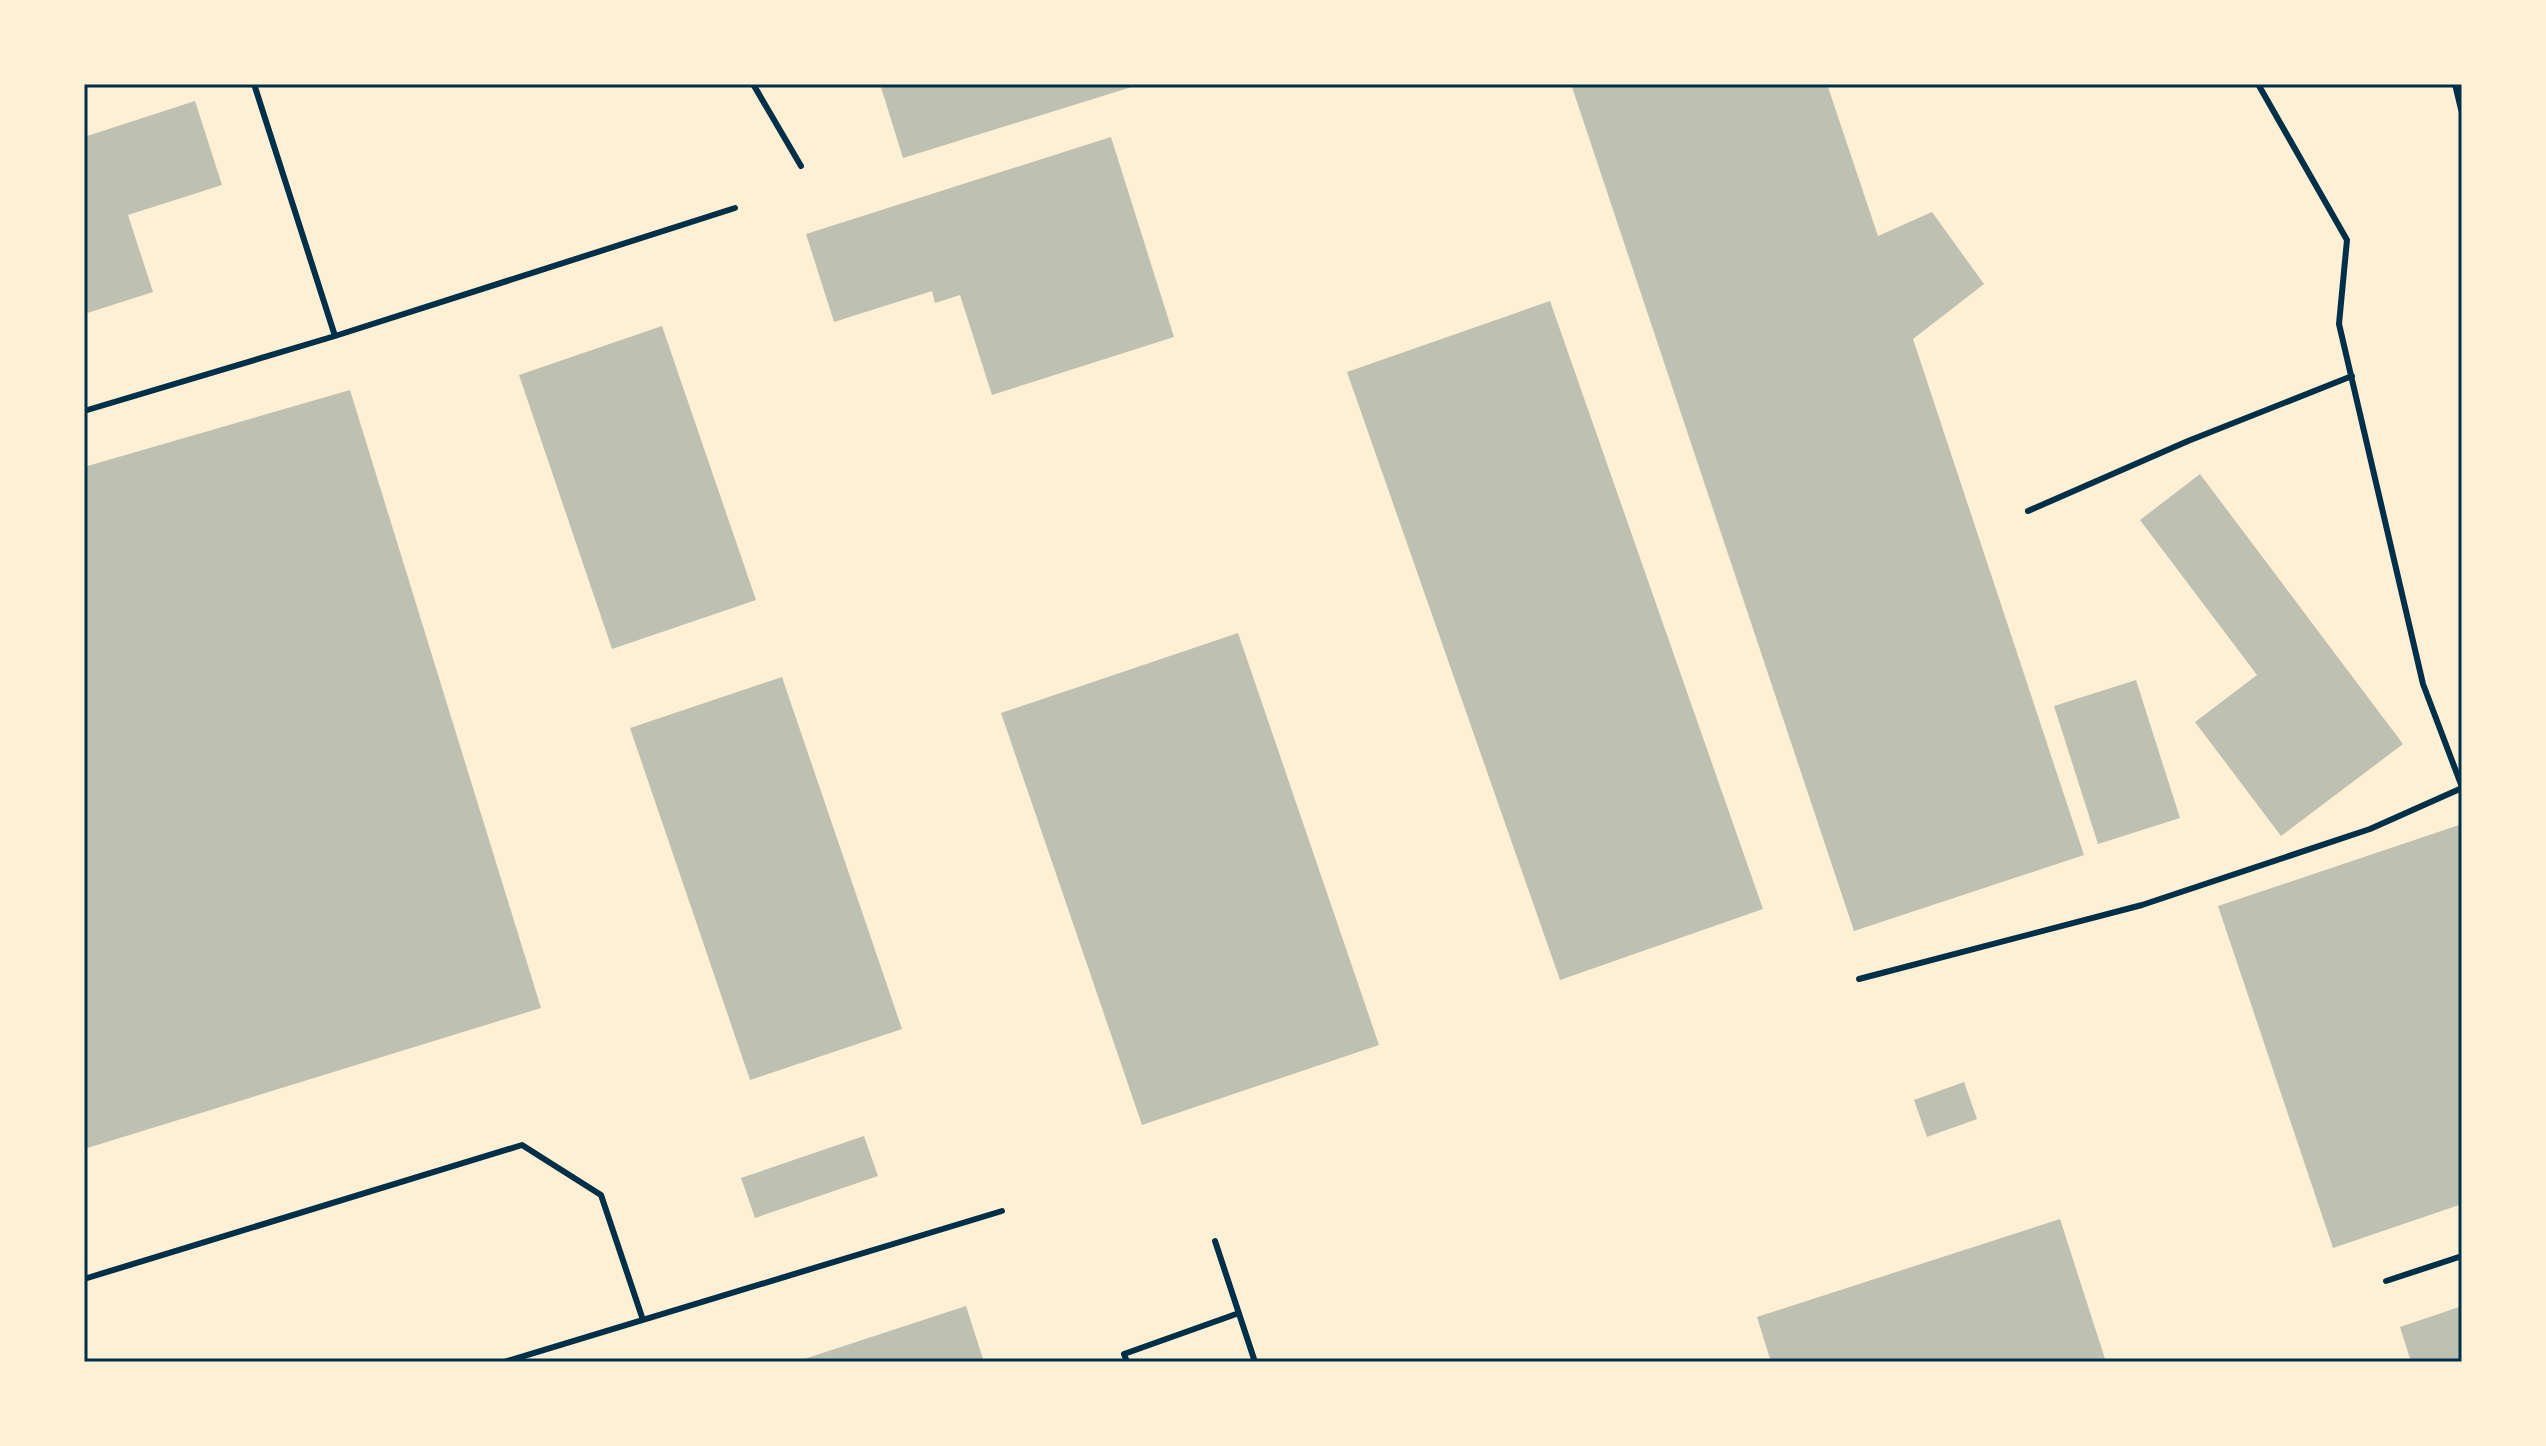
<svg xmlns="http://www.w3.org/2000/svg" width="2546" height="1446" font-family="Arial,sans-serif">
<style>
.building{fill:#bec0b2}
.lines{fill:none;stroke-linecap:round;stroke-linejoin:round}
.service{stroke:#003049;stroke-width:6}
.minor{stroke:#003049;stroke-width:8}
.neatline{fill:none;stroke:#003049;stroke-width:3}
</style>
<rect width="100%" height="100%" fill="#fdf0d5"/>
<path class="building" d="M880,84H1138V85L903,158Z
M1571,84H1827L1878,236L1932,212L1984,284L1913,339L2084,855L1854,931Z
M195,101L222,185L128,215L153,292L84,314V137Z
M1111,137L1174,337L992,395L960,295L935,303L932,291L834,322L806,234Z
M1550,301L1763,909L1560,980L1347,372Z
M662,326L756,600L612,649L519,375Z
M350,390L541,1008L84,1149V467Z
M2200,474L2403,744L2281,836L2195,722L2257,675L2140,520Z
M1238,633L1379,1045L1142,1125L1001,713Z
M782,677L902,1029L750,1080L630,728Z
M2136,680L2180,818L2098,844L2054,706Z
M2462,824V1204L2333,1248L2218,906Z
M1964,1082L1977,1119L1927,1137L1914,1100Z
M864,1136L878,1176L755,1218L741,1178Z
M2060,1219L2106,1362H1771L1757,1317Z
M966,1306L984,1362H798V1361Z
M2462,1306V1362H2411L2400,1327Z"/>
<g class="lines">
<path class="service" d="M254,84L335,336
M753,84L801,166
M2258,84L2347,240L2339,324L2423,684L2462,787
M84,411L335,336L735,208
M2028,511L2188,441L2352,376
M1859,979L2142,905L2370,829L2462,788
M1215,1241L1255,1362
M84,1279L522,1145L601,1195L643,1320
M2386,1281L2462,1256
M504,1362L1002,1211
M1127,1362L1124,1354L1239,1313"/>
<path class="minor" d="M2456,84L2462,109"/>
</g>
<rect width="2546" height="1446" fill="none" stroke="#fdf0d5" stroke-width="172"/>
<rect x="86" y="86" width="2374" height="1274" class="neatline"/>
</svg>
